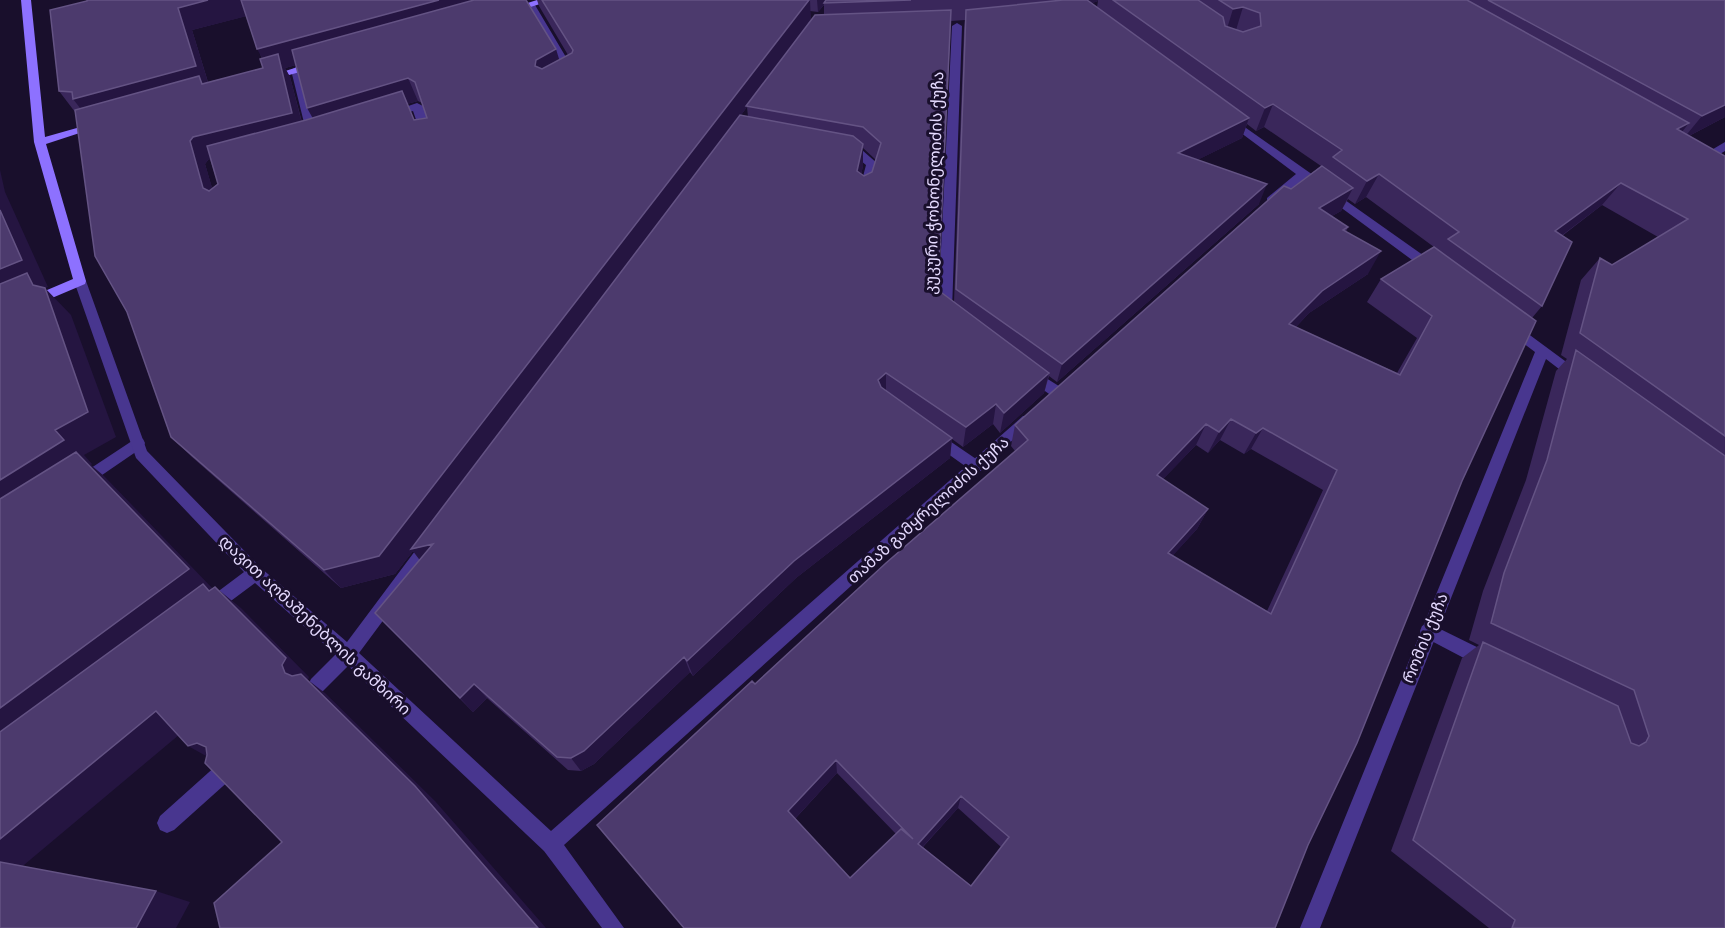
<svg xmlns="http://www.w3.org/2000/svg" width="1725" height="928" font-family="Rubik,'Noto Sans Georgian',sans-serif">
<style>
.lines{fill:none;stroke-linecap:round;stroke-linejoin:round}
.lane{fill:#48368f;fill-rule:evenodd}
.street{fill:#48368f;fill-rule:evenodd}
.secondary{fill:#8d71ff;fill-rule:evenodd}
.wall{fill:#3a275b;fill-rule:evenodd}
.shaded-wall{fill:#251541}
.building{fill:#4c3a6d;stroke:#645384;stroke-width:1.5;fill-rule:evenodd}
.labels{text-anchor:middle;dominant-baseline:central;stroke-width:6;stroke-linejoin:round;paint-order:stroke}
.street-label{font-size:16px;fill:#e5daff;stroke:#190f2c}
</style>
<rect width="100%" height="100%" fill="#190f2c"/>
<g class="lines">
<path class="lane" d="M527,3L535,5L576,74L575,76L566,74L525,5Z
M296,67L301,70L320,139L318,141L314,143L308,139L291,70Z
M417,103L423,106L434,137L432,139H424L422,137L413,111L391,117L385,114Z
M845,147L862,150L878,164L869,195H861L859,192L866,165L855,156L841,154V148Z
M935,431L982,463L985,467L982,471H972L930,441L928,437L930,433Z
M138,437L143,439L145,443L143,447L86,486H76L73,482L76,478Z
M1428,623L1493,655L1496,661L1493,667L1487,669L1481,667L1422,636L1420,631L1422,626Z
M348,646L354,648L357,654L354,660L323,691L317,693L311,691L308,685L311,679L342,648Z
M225,762L232,764L234,771L232,778L174,830L167,833L160,830L157,823L160,816L218,764Z"/>
<path class="street" d="M957,23L962,26L952,310L954,313L947,318L938,311L952,26Z
M1229,116L1313,175V181L1304,180L1275,204H1267V198L1296,174L1225,121L1223,119Z
M1725,142V151L1708,161H1700L1698,158Z
M1328,188L1437,265L1438,268L1437,271H1427L1324,195L1322,192Z
M80,276L86,281L147,451L261,568L347,642L424,539L430,537L436,539L438,544L436,549L359,653L551,831L1023,416H1033L1035,420L564,845L624,928H602L544,851L342,660L255,583L216,612L210,615L204,612L202,607L204,602L244,572L136,458L74,281Z
M1512,322L1584,375L1582,379H1572L1546,359L1320,928H1300L1535,352L1507,331L1505,327L1507,323Z
M1030,368L1062,388L1064,392L1062,396H1052L1025,377L1023,373Z"/>
<path class="secondary" d="M21,0H31L45,137L98,122L104,125L46,144L86,281L85,284L0,320V310L73,279L34,142Z
M537,0H553L511,13L506,10Z
M317,61L322,64L321,66L268,81L263,78Z"/>
</g>
<path class="wall" d="M537,0H1725V117L1689,136L1725,156V928H1489L1391,851L1462,658L1479,645L1469,640L1483,591L1526,480L1556,371L1567,359L1561,355L1581,280L1600,258L1612,265L1658,237L1602,205L1562,236L1542,306L1532,318L1462,481L1308,845L684,928L755,684L1015,451L1011,446L1015,425L1291,189L1321,166L1264,127L1256,131L1247,124L1242,138L1197,160L1259,204L1057,382L1049,376L1044,393L1000,433L993,424L963,447L952,439L950,458L796,578L693,676L690,672L594,764L581,771L568,770L487,698L473,712L375,613L420,560L413,551L395,574L341,588L192,457L171,437L75,112L59,91L50,10L527,1L559,60L568,55L539,6ZM1098,1L1097,7L1092,3ZM824,5V14L811,21L810,11L818,12ZM246,16L262,59L263,68L208,82L192,30ZM965,20L964,30L954,302L938,290L951,21ZM296,65L313,118L302,122L290,77L285,68ZM418,101L422,103L427,118L414,120L407,104ZM747,107L748,117L741,115ZM863,148L876,160L872,172L864,176L861,175L863,166ZM210,159L218,184L212,188L205,164L208,160ZM1366,197L1434,247L1381,279L1367,302L1417,338L1397,373L1296,327L1309,313L1368,274L1346,232L1348,227L1332,216L1341,211L1348,199L1355,204ZM1220,440L1244,454L1251,449L1323,490L1267,611L1172,556L1197,529L1208,509L1163,479L1196,445L1208,453ZM837,773L896,834L850,878L795,819ZM958,808L1001,847L971,886L923,847Z"/>
<path class="shaded-wall" d="M208,0H243L251,15L192,30L210,89L91,122L73,99L178,8Z
M439,0H529L285,68L290,77L305,135L208,160L205,164L219,211L203,188L190,141L270,72L257,49Z
M810,0L811,22L414,549L433,544L425,567L413,551L395,574L341,588L324,570Z
M817,0H827L824,3V5L818,12Z
M1086,0H1098V1L1085,6Z
M1243,7L1236,30L1226,32L1233,9Z
M556,49L563,72L543,83L535,66L536,60Z
M408,78L418,101L407,104L424,143L320,131L307,108Z
M1273,104L1264,127L1256,131L1265,108Z
M1725,105V117L1683,139L1702,116Z
M1249,118L1242,138L1171,173L1178,153Z
M1689,123L1671,146L1677,129Z
M863,144V166L857,193V171Z
M0,170L5,192L48,287L45,288L71,315L116,437L84,455L92,464L91,465L104,476L215,591L0,753V480L55,430L0,308Z
M1379,174L1366,197L1355,204L1367,181Z
M1621,183L1602,205L1537,254L1555,231Z
M1267,184L1259,204L1057,382L1062,364Z
M1353,188L1341,211L1307,230L1319,208Z
M1381,251L1368,274L1309,313L1278,346L1289,324L1322,291Z
M886,373V393L878,401V380Z
M1049,373L1044,393L1000,433L1004,413Z
M996,404L993,424L963,447L966,427Z
M1231,419L1220,440L1208,453L1219,432Z
M1206,424L1196,445L1148,495L1157,475Z
M1263,428L1251,449L1244,454L1256,433Z
M952,438L950,458L796,578L693,676L687,661L794,561Z
M1208,509L1197,529L1158,572L1168,553Z
M215,587L241,608L309,677L308,680L325,693L435,801L546,928H538L306,684L285,673Z
M684,657L690,672L594,764L581,771L571,758Z
M474,684L487,698L473,712L460,698Z
M156,711L186,729L18,870L0,865V839Z
M197,743L226,760L217,762L188,746Z
M836,760L837,773L791,823L788,811Z
M961,796L958,808L916,854L918,844Z
M156,891L190,902L176,928H136Z"/>
<path class="building" d="M87,0H208L178,8L196,66L73,99L72,92L59,91L50,10L87,1Z
M241,0H439L257,49Z
M474,0H526L556,49L536,60L535,66L542,69L572,53L573,50L542,0H809L379,556L324,570L171,437L127,312L95,256L75,110L199,76L202,84L263,68L260,59L278,54L292,113L193,137L190,141L203,188L209,191L218,184L207,146L306,120L402,91L414,120L427,118L415,82L408,78L307,108L292,50Z
M826,0H911L824,3Z
M1063,0H1087L1249,118L1178,153L1267,184L1062,364L956,289L966,10Z
M1113,0H1198L1223,17L1225,26L1243,32L1261,26L1260,13L1243,7L1233,9L1219,0H1467L1689,123L1677,129L1725,156V436L1580,333L1600,258L1612,265L1688,219L1621,183L1555,231L1572,242L1542,306L1448,239L1459,232L1379,174L1367,181L1333,157L1342,150L1273,104L1265,108Z
M1488,0H1725V105L1702,116Z
M951,10L938,290L1049,373L1004,413L996,404L966,427L886,373L878,380L881,387L952,438L794,561L687,661L684,657L584,751L571,758L557,757L474,684L460,698L375,613L433,544L411,549L740,115L853,136L863,144L857,171L864,176L872,172L881,143L863,127L746,106L815,15Z
M1322,166L1353,188L1319,208L1348,227L1343,230L1381,251L1322,291L1289,324L1400,375L1432,316L1381,279L1434,247L1536,321L1462,481L1357,743L1308,845L1275,928H684L597,825L752,681L755,684L886,563L1028,440L1015,425L1284,186L1291,189ZM1231,419L1256,433L1263,428L1337,470L1271,614L1168,553L1208,509L1157,475L1206,424L1219,432ZM836,760L913,839L901,829L850,878L788,811ZM961,796L1009,837L971,886L918,844Z
M0,210L22,260L0,269Z
M27,273L33,285L45,288L88,412L55,430L64,440L0,480V284Z
M1576,350L1725,456V928H1512L1515,920L1413,840L1483,642L1618,706L1631,743L1639,746L1646,742L1649,736L1634,690L1491,623L1504,573L1547,460Z
M76,452L189,569L0,708V499Z
M203,584L209,591L215,587L286,658L282,665L285,673L292,676L301,674L415,786L538,928H220L214,903L282,842L205,763L207,755L206,747L197,743L188,746L156,711L0,839V732Z
M0,862L156,891L136,928H0Z"/>
<g class="labels">
<g class="street-label">
<text transform="translate(934 183) rotate(-88)">კუკური ჭოხონელიძის ქუჩა</text>
<text transform="translate(928 510) rotate(-42)">თამაზ გამყრელიძის ქუჩა</text>
<text transform="translate(315 625) rotate(43)">დავით აღმაშენებლის გამზირი</text>
<text transform="translate(1425 638) rotate(-68)">რომის ქუჩა</text>
</g>
</g>
</svg>
